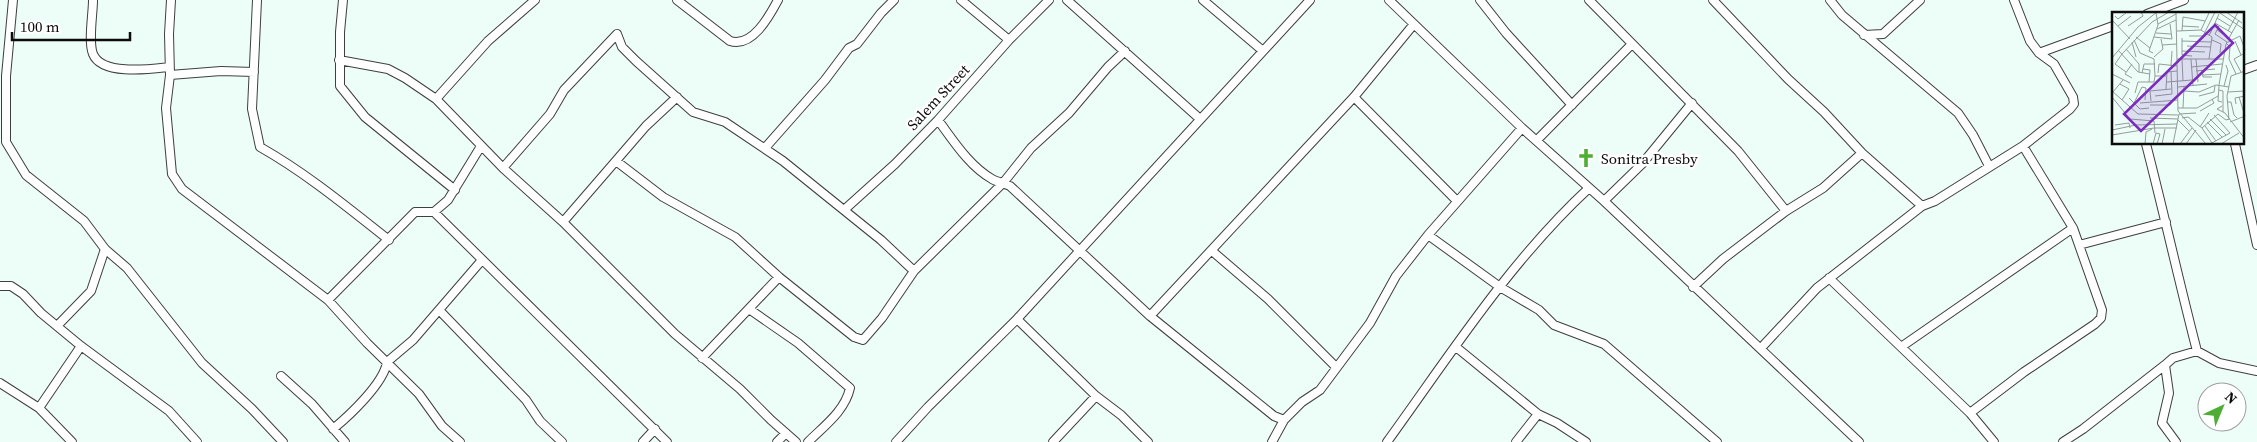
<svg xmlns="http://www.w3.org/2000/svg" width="2257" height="442" font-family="'Source Serif 4',serif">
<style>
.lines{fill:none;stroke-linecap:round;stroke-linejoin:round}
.minor-casing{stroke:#3f3f3f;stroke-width:10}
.minor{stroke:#fff;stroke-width:8}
.labels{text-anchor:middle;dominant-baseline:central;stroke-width:5;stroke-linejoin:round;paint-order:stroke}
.street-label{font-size:15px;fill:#0c0c0c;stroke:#fff}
.poi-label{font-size:15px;fill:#0c0c0c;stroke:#fff;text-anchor:start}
.inset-road{fill:none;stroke:#939d99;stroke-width:1}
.view{fill:#7b2cbf;fill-opacity:0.15;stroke:#7b2cbf;stroke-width:2.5}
.inset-edge{fill:none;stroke:#0c0c0c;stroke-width:2.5}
</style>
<rect width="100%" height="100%" fill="#edfdf7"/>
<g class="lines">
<g class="minor-casing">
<path id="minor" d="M13,0L6,76V142L26,175L84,221L105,249L127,268L202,363L252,409L283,442
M93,0C93,14 88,42 93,54C102,76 151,69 169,67
M171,0L169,34L170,75L166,108L172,174L182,189L328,300L367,343L419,394L442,426L460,442
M257,0L252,109L260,147C306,173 347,207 389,240
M343,0L340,32V86L365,117L455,190
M677,0L730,41C752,48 769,17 778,0
M961,0L1009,40
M1067,0L1200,119
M1203,0L1263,51
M1389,0L1522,128L1604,201L1859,442
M1480,0L1506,33L1572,105
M1589,0L1738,151L1786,211
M1713,0L1788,79L1824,112L1862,153L1922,206
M1830,0L1842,15L1958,113L1973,135L1989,166
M2147,14L2184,0
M1864,35L1883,34L1920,0
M2039,53L2113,26
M339,60L388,69L405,78L436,99L503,168L563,222L675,334L740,389L771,420L796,442
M2243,70L2257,65
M170,75L221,71L254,72
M1354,97L1457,201
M436,99L488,41L535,0
M938,120C953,140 969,166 992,179C997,182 1004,183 1010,186L1150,316L1274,416L1284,420
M1537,140L1631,45
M2146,144C2164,213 2179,282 2197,351
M2235,144L2257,245
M765,148L825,80L849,48L857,44L881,13L894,0
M616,161L663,197L735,237L779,277L854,337L863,340L882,318L914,271L1003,183L1031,148L1069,113L1108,67L1125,51
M503,168L550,114L564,90L617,34L622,47L636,61L693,112L725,122L783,161L881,240L914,271
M1604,201L1642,164L1692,103
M844,210L895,164L938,120L1009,40L1049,0
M434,212L667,442
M563,222L646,126L677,97
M1428,235L1500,287L1539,310L1554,325L1604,344L1717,442
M2079,245L2166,222
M1212,251L1268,299L1336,367
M1829,278L1970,413L1994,442
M0,286H11L23,294L41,313L81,346L169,411L197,442
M1693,287L1723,259L1786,211L1823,188L1862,153
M328,300L415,212H434L448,200L481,146
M749,309L798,343L850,388C845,411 824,426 808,442
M440,311L526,400L540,421L562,442
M1150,316L1354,97L1414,24
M1017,319L1096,396L1121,415L1148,442
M57,326L91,291L105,249
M1456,347L1538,414L1557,423L1586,442
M1901,347L2073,228
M1761,348L1817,288L1922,206L1935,201L2023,146L2070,109L2074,104L2073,97L2054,64L2039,53L2030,41L2014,0
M702,358L779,277
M281,376L312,404L345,442
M0,383L39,408L72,442
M39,408L81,346
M1970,413L2024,372L2095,324L2101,318L2102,310L2073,228L2023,146
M333,429C350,415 384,383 387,362L413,340L482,260
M643,442L655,429
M777,442L786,433
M896,442L928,407L1017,319L1310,0
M1053,442L1096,396
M1272,442L1284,420L1302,402L1320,390L1370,323L1396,276L1428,235L1522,128
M1387,442C1450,355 1510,261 1589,188
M1516,442L1538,414
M2063,442L2083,429L2165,365
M2176,442L2162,423L2169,393L2165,365L2173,358L2197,351L2219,363L2257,371"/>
</g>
<use href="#minor" class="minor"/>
</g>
<defs>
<g id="church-bare" transform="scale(1.5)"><path d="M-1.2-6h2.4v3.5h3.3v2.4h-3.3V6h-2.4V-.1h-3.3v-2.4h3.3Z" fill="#4ead33" stroke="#fff" stroke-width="2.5" paint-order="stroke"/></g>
</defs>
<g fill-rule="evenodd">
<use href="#church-bare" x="1586" y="158"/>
</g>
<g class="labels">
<g class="street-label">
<text transform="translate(938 97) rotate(-47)">Salem Street</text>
</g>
<g class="poi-label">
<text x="1601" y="158">Sonitra Presby</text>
</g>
</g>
<g transform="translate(2112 12)">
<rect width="132" height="132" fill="#edfdf7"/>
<path class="inset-road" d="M64,0L66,99L94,132M114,0L130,11M108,1L133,18M3,4L6,7L15,0M105,6L118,14M0,8L18,27M103,11L120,21M46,12L64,2M6,14L19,4M16,14L31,4L29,0M70,14L87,15M107,14L103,22L115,30M45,17L64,8M105,18L118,27M65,19L89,18M70,19L71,5L93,9M116,19L126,0M44,21L59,22M77,24H91L103,0M97,24L107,2M24,25L38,36M42,25L60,27L58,12M70,26V43L80,44M117,26L127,8M22,28L28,41L42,47L43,64M100,28L109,32L108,41M70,29L99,30M123,29L129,43M20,30L24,45M50,33L65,32M75,34L98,35M14,37L27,52V60M6,38L26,60L38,62M70,39L93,40M41,41L37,39L46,13L44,1M42,45L51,37L49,27M0,46L26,15L45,0M65,47H111M70,47L71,69M79,47L81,74M84,47L86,70M97,47L100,25L89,18L97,1M59,54L60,39M79,55L110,52M31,57L38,58L37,70M90,58L91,65H100M84,59L103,57M14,60L3,52L10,42L40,10L57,0M129,60L122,47L133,41M30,61L32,52H43M46,61L47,52L65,54M0,62L18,71M124,62L117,47L118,35L114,31L128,24L133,38M91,63L109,62M20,66L13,62L20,52M55,70L80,68M8,72L17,77L10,88M107,73L114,32M107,74L106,89L110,90M112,74L116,59L114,53M66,75L95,72M54,77L55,60L65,59M107,78L111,79V100M0,79L26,102L66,103M72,79L87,80L104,73L117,75M1,80L11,68M116,80L133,79M23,81L26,70H42L43,64H54M43,84L60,82L59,60M87,84L102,80L103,74M0,85L18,107L42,109L43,121M17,86L28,97L37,96M39,89L38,79L59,77M115,90H119L122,103L125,106M22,91L30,75L34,76L33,88M28,91L66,88M124,92L123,86L133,84M38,93H58L61,89M110,94L105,97L113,101L133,127M66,96H85L106,84M71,96L72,75M88,99L102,91L100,87M67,102L84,101M38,106L66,107M70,106L76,105L90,116L100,131M98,107L114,123M66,108L77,119M117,108L115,84L119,64L133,59M95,110L110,125M118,110L133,104L127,85M3,113L17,111L18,116M93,114L104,129M88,115L97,101M42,116H65M90,116L106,102L114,108L117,107M0,118L24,113L65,112M0,123L42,116M33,132L34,120L40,117M41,132L44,121L48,122L45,132M50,132L53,117M61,132L67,102M68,132L80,116M74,132L84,118M98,132L118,121L102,103M109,132L127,121"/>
<path class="view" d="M103,13L121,31L29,119L12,102Z"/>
<rect width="132" height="132" class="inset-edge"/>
</g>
<g transform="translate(2222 407) rotate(44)"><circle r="24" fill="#ffffff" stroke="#9e9e9e"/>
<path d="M0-4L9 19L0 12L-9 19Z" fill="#4ead33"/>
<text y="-8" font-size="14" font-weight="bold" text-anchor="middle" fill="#0c0c0c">N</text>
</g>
<path d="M12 32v8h118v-8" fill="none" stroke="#0c0c0c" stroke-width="2.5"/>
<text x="20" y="32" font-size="15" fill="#0c0c0c" stroke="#ffffff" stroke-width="4" paint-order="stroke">100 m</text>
</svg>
